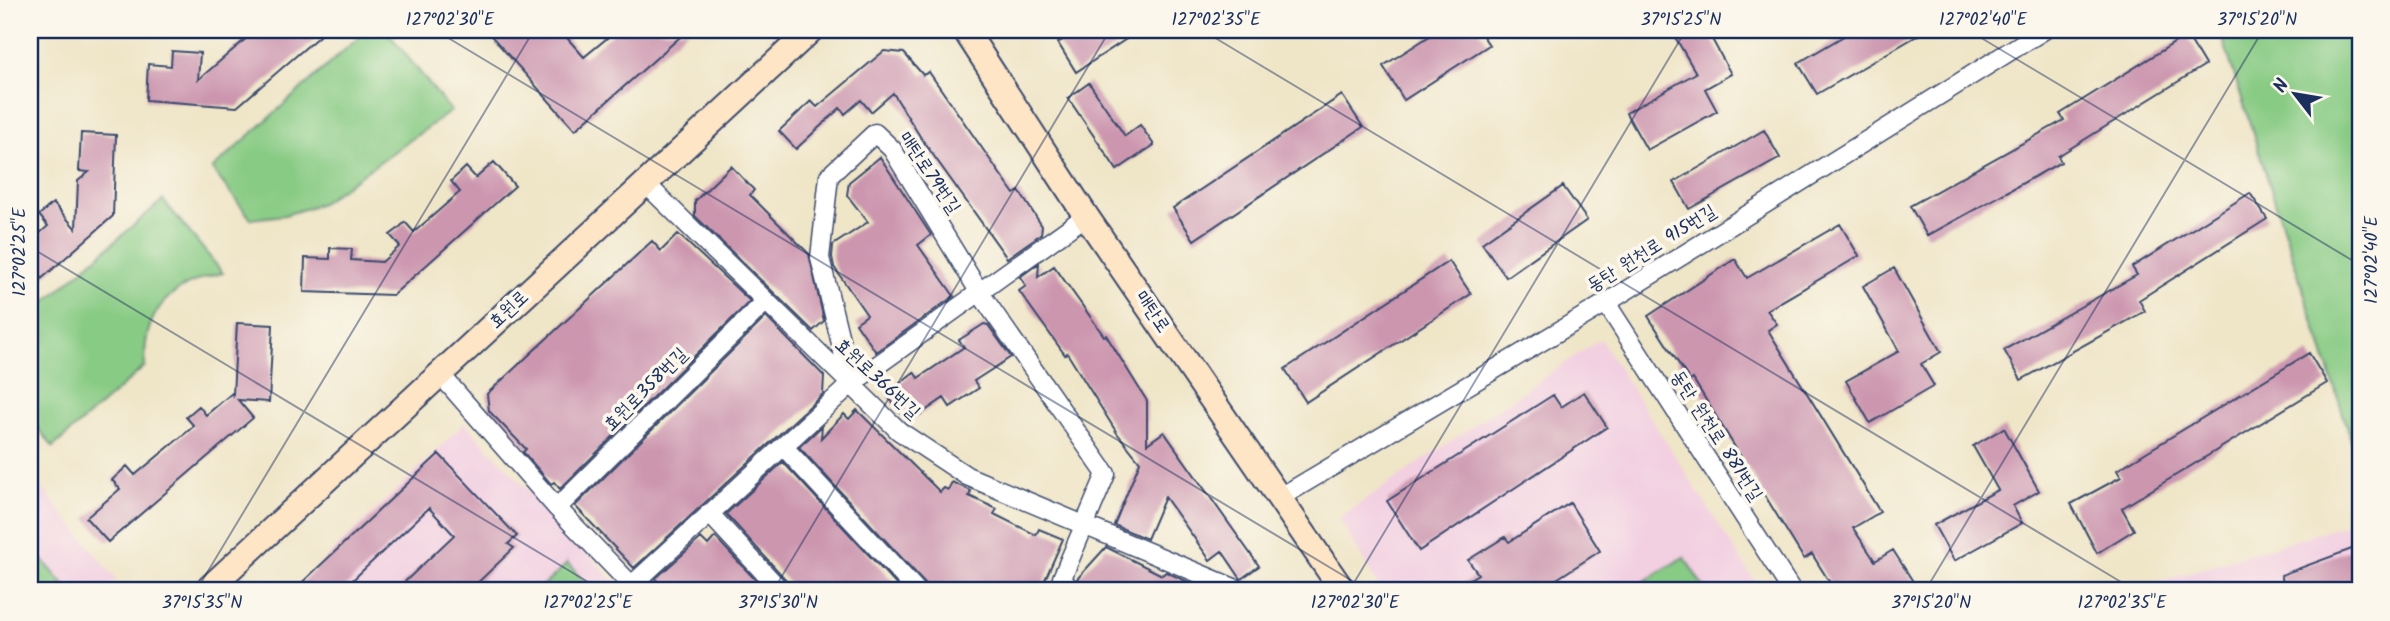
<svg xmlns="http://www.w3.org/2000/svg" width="2390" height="621" font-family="Kalam,'Poor Story',sans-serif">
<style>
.built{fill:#f2cfe1}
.green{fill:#88cb84;stroke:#527d71;stroke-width:2}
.building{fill:#cc96af}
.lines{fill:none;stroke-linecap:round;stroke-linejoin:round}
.street-casing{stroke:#3b4a6e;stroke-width:21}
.secondary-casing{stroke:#3b4a6e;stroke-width:28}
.street{stroke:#fff;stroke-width:18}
.secondary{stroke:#fde5c5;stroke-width:24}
.ticks{fill:none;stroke:#1b2f5e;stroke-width:2;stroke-opacity:0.45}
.labels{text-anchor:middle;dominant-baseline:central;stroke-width:7;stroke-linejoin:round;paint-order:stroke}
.street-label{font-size:19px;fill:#1b2f5e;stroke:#fbf7ec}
.neatline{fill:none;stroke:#1b2f5e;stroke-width:2.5}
.ticks-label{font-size:18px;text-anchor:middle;fill:#1b2f5e}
</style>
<rect width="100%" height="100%" fill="#fbf7ec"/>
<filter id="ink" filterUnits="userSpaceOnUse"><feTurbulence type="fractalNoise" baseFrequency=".0143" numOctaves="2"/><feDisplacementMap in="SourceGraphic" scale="14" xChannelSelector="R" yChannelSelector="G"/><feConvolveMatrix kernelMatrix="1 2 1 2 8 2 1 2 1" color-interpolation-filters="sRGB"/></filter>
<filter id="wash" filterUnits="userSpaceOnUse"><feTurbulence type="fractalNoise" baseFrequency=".00686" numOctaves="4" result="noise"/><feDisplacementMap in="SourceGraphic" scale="28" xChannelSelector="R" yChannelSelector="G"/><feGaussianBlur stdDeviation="1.57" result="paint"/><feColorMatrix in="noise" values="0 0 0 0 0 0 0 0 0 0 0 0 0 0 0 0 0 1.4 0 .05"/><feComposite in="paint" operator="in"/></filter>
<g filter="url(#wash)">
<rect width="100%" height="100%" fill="#efe5c7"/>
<path class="built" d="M1600,339L1761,591H1381L1339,518Z
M465,423L623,591H292Z
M30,473L116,579L102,591H30Z
M2360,520V591H2130Z"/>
<path class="green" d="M367,30H386L451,111L320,204L285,215L251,219L212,169Z
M2220,30H2346L2360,69V467Z
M163,200L223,273C170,284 143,310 145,366L53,447L30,418V315Z
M30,545L69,591H30Z
M1684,557L1706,591H1628Z
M567,563L593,591H537L567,564Z"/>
<g id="blocks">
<path class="building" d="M256,30H326L237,107L146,100L148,64L171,66L172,51L200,53L198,80Z
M486,30H560L584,57L617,30H688L575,130Z
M1078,30H1140L1076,72L1058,43Z
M1439,30H1479L1489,45L1404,100L1383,66Z
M1671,30H1707L1731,74L1705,89L1717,111L1647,150L1626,113L1696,73Z
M1854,30H1927L1817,94L1798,63Z
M2187,35L2205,65L2058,156L2061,162L1927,236L1910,206L2064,120L2060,114Z
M884,51L904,53L923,75L929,72L1014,194L1019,191L1042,226L1041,234L1007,258L921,138L893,93L871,112L861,100L845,114L840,108L796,149L779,131L811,101L817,107Z
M1089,83L1125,136L1140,125L1154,145L1117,170L1068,98Z
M1342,95L1363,127L1194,240L1173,208Z
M1764,130L1780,158L1689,209L1674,182Z
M81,133L116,135L113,216L30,289V242L48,226L39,215L53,203L76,229L78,181L89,172L79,171Z
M880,157L931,235L918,245L954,296L876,352L856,323L867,315L834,267L832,257L833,245L868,222L847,195L849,182Z
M494,162L515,186L393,295L304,292L305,258L330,259V248L352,249L351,260L382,262L400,246L390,235L398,229L405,222L414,232L460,192L451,181L466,167L476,178Z
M731,166L754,190L750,195L809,254L824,321L813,331L695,216V201Z
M1563,186L1587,220L1506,277L1482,243Z
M2250,193L2267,219L2139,300L2145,311L2021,380L2004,350L2137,275L2132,267Z
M1840,224L1859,256L1767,310L1777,324L1768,330L1880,512L1853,528L1875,561L1893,550L1919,591H1835L1812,554L1804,559L1693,379L1690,381L1648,316L1735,259L1747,278Z
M678,234L750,301L560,489L554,482L551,484L523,452L526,449L489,411L487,394L652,241L661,251Z
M1449,261L1471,294L1306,402L1285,369Z
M1039,263L1038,277L1054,266L1104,336L1106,335L1147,401V444L1164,432L1259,566L1241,579L1222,551L1210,560L1165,497L1147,539L1114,525L1140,462L1117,433L1067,353L1065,355L1019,291L1026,286L1020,277Z
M1894,268L1941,352L1921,364L1934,386L1870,423L1846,381L1899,351L1863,286Z
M766,317L824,376L823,394L634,568L575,506Z
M237,323L273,325L269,402L238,400L253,418L108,542L86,518L120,489L112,480L127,466L135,475L194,426L186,417L199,406L206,415L232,393L233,395Z
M984,324L988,325L1011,357L974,381L979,388L950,407L944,398L908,423L886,394L914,372L918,378L964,347L959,340Z
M2309,353L2327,383L2122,508L2134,530L2097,553L2071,504L2121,477L2117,470Z
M1584,392L1607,427L1419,551L1387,501L1553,395L1561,407Z
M857,410L940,492L944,488L948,490L952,482L971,491L969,496L997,509L994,514L1036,535L1039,529L1063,539L1040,591H928L925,583L799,447L822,426L821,438L844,414L849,419Z
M2004,428L2039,491L2013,506L2022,523L1954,561L1934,525L1998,490L1973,446Z
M439,454L517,536L508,544L514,548L469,591H395L454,535L429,508L341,591H293Z
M783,462L902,591H792L789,583L726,514Z
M1570,503L1600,551L1538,591H1451L1478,574L1468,560L1505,537L1509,542Z
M715,537L766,591H659L656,578L701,538L708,545Z
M2360,546V591H2286L2281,575Z
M1106,547L1162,575L1166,572L1208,591H1082L1077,579Z"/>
</g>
</g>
<g filter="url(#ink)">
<use href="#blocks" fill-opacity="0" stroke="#3b4a6e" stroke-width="2"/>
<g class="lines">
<g class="street-casing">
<path id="street" d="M645,183L899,431L967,476L1241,591
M1606,303L1792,591
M440,374L557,508L637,591
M851,384L820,258L829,176L875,133L892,149L980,293L1106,474L1062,578L1071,591
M783,446L917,591
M1279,498L1606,303L2044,30
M557,508L765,302
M709,513L781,591
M631,586L851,384L1086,216"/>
</g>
<g class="secondary-casing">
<path id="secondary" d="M965,30L1086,216L1343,591
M206,591L811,30"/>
</g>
<use href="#street" class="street"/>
<use href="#secondary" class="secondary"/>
</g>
</g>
<path class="ticks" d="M435,30L1369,591M1202,30L2136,591M1968,30L2360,265M30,247L603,591M196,591L534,30M773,591L1110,30M1349,591L1686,30M1925,591L2263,30"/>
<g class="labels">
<g class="street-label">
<text transform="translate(929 173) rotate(56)">매탄로79번길</text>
<text transform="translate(1652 249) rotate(-32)">동탄 원천로 915번길</text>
<text transform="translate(509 310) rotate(-43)">효원로</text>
<text transform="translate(1152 312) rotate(56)">매탄로</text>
<text transform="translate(877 379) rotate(43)">효원로366번길</text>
<text transform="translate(646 390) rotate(-45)">효원로358번길</text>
<text transform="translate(1716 436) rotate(57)">동탄 원천로 881번길</text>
</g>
</g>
<rect width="2390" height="621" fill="none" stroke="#fbf7ec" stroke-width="77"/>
<g transform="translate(2295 94) rotate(301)" stroke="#fbf7ec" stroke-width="5" paint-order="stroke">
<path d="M0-5L12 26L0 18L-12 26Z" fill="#1b2f5e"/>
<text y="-10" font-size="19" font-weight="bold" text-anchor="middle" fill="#1b2f5e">N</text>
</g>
<rect x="38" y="38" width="2314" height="544" class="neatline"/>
<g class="ticks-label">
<text x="450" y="25">127°02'30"E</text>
<text x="1216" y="25">127°02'35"E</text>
<text x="1681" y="25">37°15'25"N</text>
<text x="1983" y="25">127°02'40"E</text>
<text x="2257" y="25">37°15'20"N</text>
<text transform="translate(19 252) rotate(-90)" y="6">127°02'25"E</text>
<text transform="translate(2371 260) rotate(-90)" y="6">127°02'40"E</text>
<text x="202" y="608">37°15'35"N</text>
<text x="588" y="608">127°02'25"E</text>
<text x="778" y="608">37°15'30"N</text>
<text x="1355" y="608">127°02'30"E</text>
<text x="1931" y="608">37°15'20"N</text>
<text x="2122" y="608">127°02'35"E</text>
</g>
</svg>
